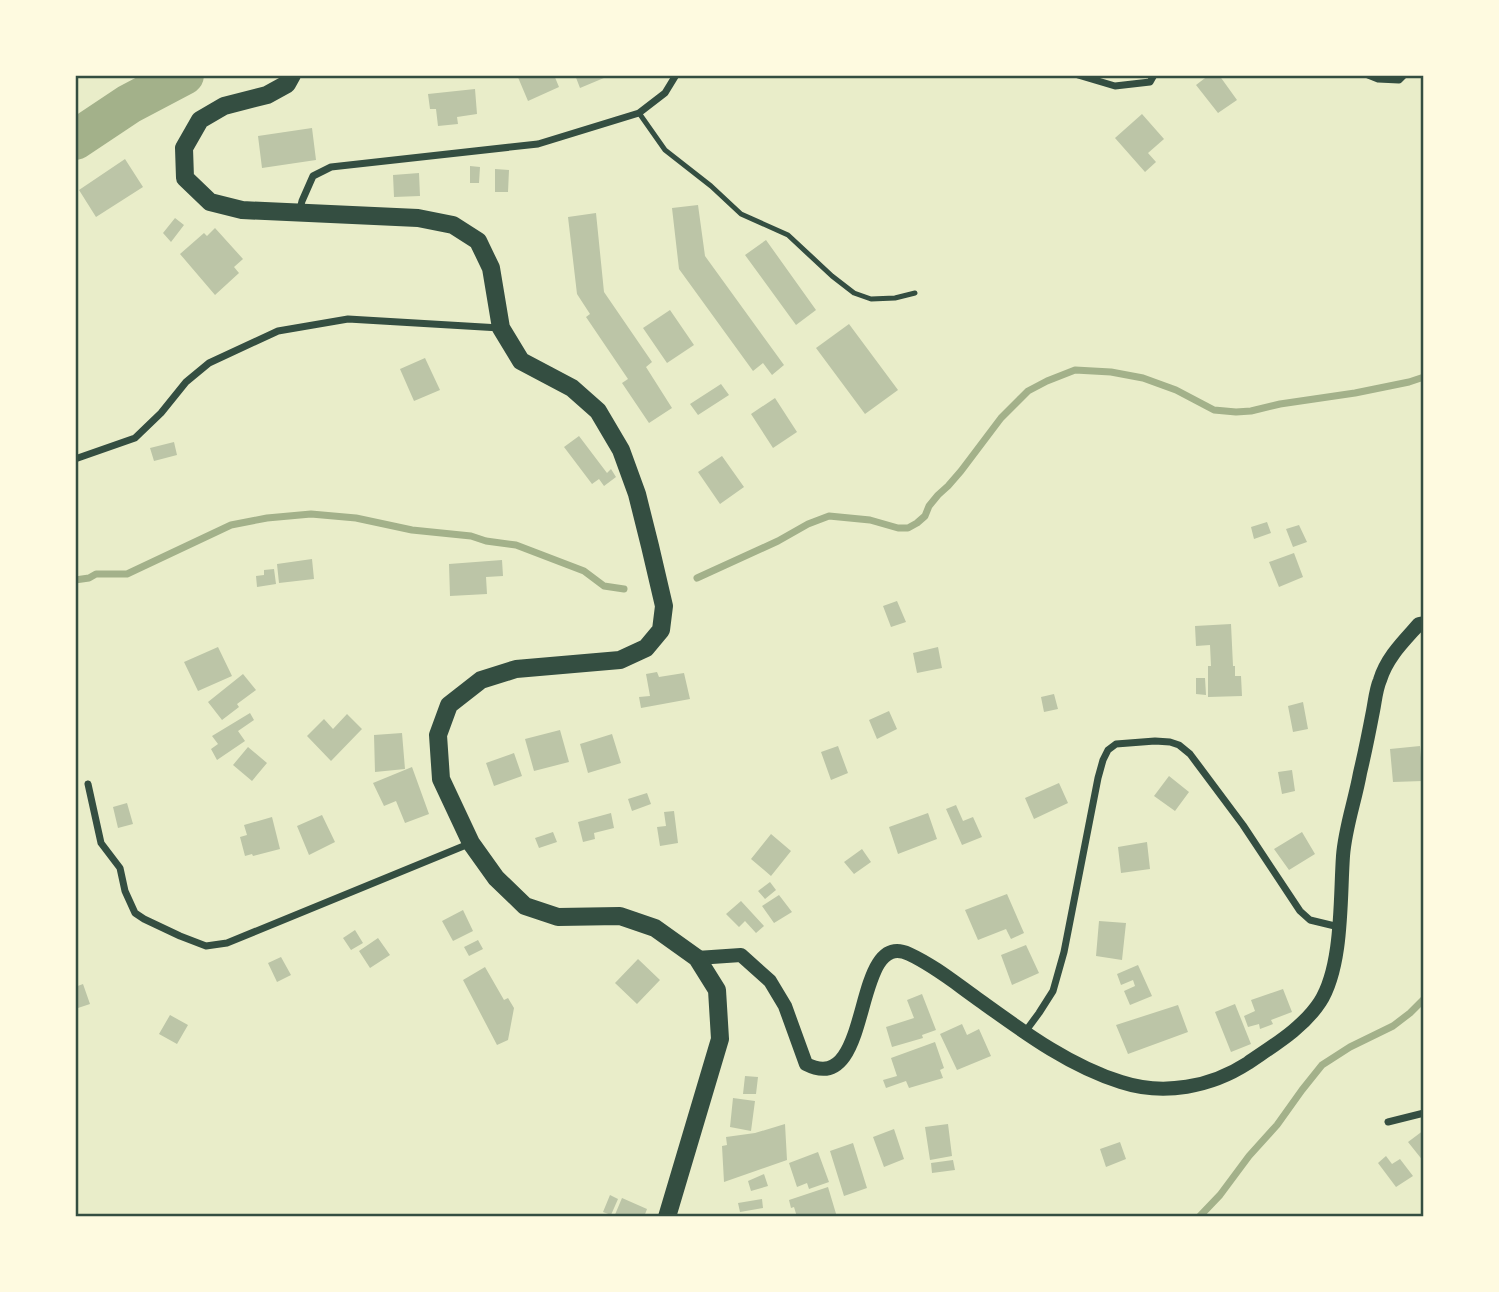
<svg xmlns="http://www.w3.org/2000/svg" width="1499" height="1292" font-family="Literata,serif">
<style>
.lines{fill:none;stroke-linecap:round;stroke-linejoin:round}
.stream{stroke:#a3b18a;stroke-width:7}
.river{stroke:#a3b18a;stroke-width:40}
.building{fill:#bcc5a7}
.service{stroke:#344e41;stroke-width:5}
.minor{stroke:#344e41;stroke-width:7}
.secondary{stroke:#344e41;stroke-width:14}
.primary{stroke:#344e41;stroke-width:18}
.neatline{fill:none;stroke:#344e41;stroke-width:2.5}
</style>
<rect width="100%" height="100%" fill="#e9edc9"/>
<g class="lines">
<path class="stream" d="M697,578L778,541L808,524L829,516L870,520L898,528H908L917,523L925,516L929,506L938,495L948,486L961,471L1001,418L1028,391L1047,381L1075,370L1111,372L1143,378L1176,390L1214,410L1236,412L1251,411L1280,404L1355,393L1409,382L1424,377
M75,580L89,578L96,574H127L231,525L267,518L311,514L356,518L412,530L471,536L486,541L516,545L584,571L604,586L624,589
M1199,1217L1220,1195L1249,1156L1277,1125L1302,1090L1322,1065L1350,1047L1393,1026L1410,1013L1424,999"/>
<path class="river" d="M75,140L129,104L184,75"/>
</g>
<path class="building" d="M517,75H554L559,87L528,101Z
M575,75H611L580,88Z
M1209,75H1219L1237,100L1218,113L1196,85Z
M475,89L477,114L457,117L458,124L438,126L436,109H430L428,94Z
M1142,114L1164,139L1148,153L1156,162L1145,172L1115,138Z
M312,128L316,160L262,168L258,136Z
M125,159L143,187L96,217L79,190Z
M470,166L480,167L479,183H470Z
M495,169L509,170L508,192H495Z
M419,173L420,196L394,197L393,175Z
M698,205L705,256L784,365L772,375L763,363L753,371L679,269L672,208Z
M596,213L604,292L652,362L646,367L672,408L649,423L622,383L628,379L586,317L590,314L577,294L568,217Z
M175,218L184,225L171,242L163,233Z
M215,228L243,259L234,267L239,273L215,295L180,254L204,233L207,236Z
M766,240L816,310L796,325L745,255Z
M670,310L694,345L667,363L643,328Z
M849,324L898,390L865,414L816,348Z
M425,358L440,390L414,401L400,369Z
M721,384L729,395L698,415L690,404Z
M775,398L797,432L773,448L751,414Z
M579,436L607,473L611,469L616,477L604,486L599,479L592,484L564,447Z
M174,442L177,455L154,461L150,448Z
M722,456L744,487L720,504L698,472Z
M1267,522L1271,533L1254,539L1251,527Z
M1299,525L1307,542L1293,547L1286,529Z
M1294,553L1303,577L1279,587L1269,562Z
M312,559L314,579L279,583L277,564Z
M502,560L503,576L486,577L487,594L450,596L449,564Z
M274,569L276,584L257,587L256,576L264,575V570Z
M897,601L906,622L891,627L883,606Z
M1231,624L1233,666H1235V676H1241L1242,696L1208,697V666H1211L1210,645L1196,646L1195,626Z
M218,647L232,676L198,691L184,662Z
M938,647L942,668L917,673L913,653Z
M657,672L659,677L684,673L690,699L641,708L639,697L650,696L646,674Z
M243,674L256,690L237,704L239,707L222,720L208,702Z
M1196,678H1205L1206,695L1196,694Z
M1054,694L1058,709L1044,712L1041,697Z
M1303,702L1308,729L1293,732L1288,706Z
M889,711L897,729L877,739L869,720Z
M250,713L254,720L238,731L245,741L217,760L211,749L218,744L212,736Z
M347,714L362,729L331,761L307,736L324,719L333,729Z
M560,730L569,762L534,771L525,739Z
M402,733L405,769L375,772L374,735Z
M612,734L621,763L588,773L580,744Z
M838,746L848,773L831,780L821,752Z
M1420,746L1423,781L1393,782L1390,749Z
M248,747L267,763L252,781L233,765Z
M514,753L522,776L494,786L486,763Z
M412,767L429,814L405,823L396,801L384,806L373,783Z
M1292,770L1295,791L1282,794L1278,772Z
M1169,776L1189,792L1175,811L1154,796Z
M1059,783L1068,803L1034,819L1025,798Z
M647,793L651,804L632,811L628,799Z
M127,803L133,824L118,828L113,807Z
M956,805L963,821L973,817L982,837L962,845L946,809Z
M674,811L678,843L660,846L657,827L666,826L664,812Z
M611,813L614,828L594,833L595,839L583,842L578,822Z
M928,813L937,839L898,854L889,827Z
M322,815L335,842L309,855L297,826Z
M272,817L280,849L253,856L252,854L245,856L240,837L247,835L244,825Z
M553,832L557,842L539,848L535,838Z
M1302,832L1315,854L1289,870L1274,849Z
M771,834L791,851L771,876L751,859Z
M1147,842L1150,869L1121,873L1118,847Z
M862,849L871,862L854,874L844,862Z
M770,882L776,890L765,899L758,891Z
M1007,894L1024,933L1011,939L1006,929L978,940L965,910Z
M779,895L792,912L774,923L762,906Z
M741,901L764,926L756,933L745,921L739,927L726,914Z
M463,910L473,931L453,941L442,921Z
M1099,921L1126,923L1122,960L1096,956Z
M355,930L363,943L351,950L343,938Z
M378,938L390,955L370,968L359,951Z
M478,940L483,949L469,956L464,947Z
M1026,945L1039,973L1012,985L1001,955Z
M281,957L291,975L277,982L268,963Z
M638,959L660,980L637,1004L615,983Z
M1138,965L1152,996L1130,1005L1124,991L1135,986L1133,980L1121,985L1117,974Z
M485,967L504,1000L508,998L514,1008L508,1040L497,1045L463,980Z
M83,984L90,1004L75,1009V987Z
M1283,989L1292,1012L1271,1020L1273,1024L1260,1029L1259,1024L1248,1027L1244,1016L1255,1011L1251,1000Z
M922,994L936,1030L922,1035L923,1038L892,1047L886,1027L914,1018L907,1000Z
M1235,1004L1251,1044L1231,1052L1215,1012Z
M1178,1005L1188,1032L1128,1054L1116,1025Z
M170,1015L188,1025L177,1044L159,1034Z
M962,1024L967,1035L979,1029L991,1056L957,1070L940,1034Z
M935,1042L944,1068L940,1070L943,1078L909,1088L906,1081L886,1088L883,1080L897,1076L891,1058Z
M745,1076L758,1077L756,1094H743Z
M733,1098L755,1101L751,1131L730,1127Z
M785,1124L787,1160L724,1182L722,1146L727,1145L726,1137L755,1133Z
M948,1124L952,1156L930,1160L925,1127Z
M894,1129L904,1159L884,1167L873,1137Z
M1424,1130V1162L1408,1142Z
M1120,1142L1126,1159L1106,1167L1100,1149Z
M853,1143L867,1188L844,1196L830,1151Z
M818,1152L829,1182L809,1189L807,1183L797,1187L789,1163Z
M1386,1156L1392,1164L1400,1159L1413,1176L1396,1187L1378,1163Z
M953,1160L955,1170L932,1173L931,1163Z
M764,1174L768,1186L751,1191L748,1181Z
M828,1187L837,1217H797L794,1207L791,1208L789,1200Z
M610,1195L618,1199L611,1215L603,1212Z
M622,1198L647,1209L644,1217H614Z
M762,1199L763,1208L740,1212L738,1203Z"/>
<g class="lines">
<path class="service" d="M639,113L665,150L711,186L741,214L788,235L832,276L854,293L871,299L895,298L915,293"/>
<path class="minor" d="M1078,75L1115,86L1150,82L1154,75
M1368,75L1378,79L1399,80L1404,75
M299,213L302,201L313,176L331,167L538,144L639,113L665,93L676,75
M75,459L135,438L161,413L186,382L209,363L278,331L348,319L500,328
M88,784L101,843L120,868L125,891L135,913L144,919L180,936L206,946L227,943L471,843
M1025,1032L1039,1013L1053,991L1064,952L1098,778L1103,760L1108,750L1116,744L1155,741L1170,742L1179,745L1190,754L1243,825L1300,911L1310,920L1339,927
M1388,1122L1424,1113"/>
<path class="secondary" d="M697,958L741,955L770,981L785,1006L806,1064C875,1099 850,927 909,954C933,965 954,982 975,997C1021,1030 1067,1065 1121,1082C1164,1096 1211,1087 1248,1063C1274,1045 1303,1028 1320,1002C1343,966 1340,898 1343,856C1345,828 1355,801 1360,773C1365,752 1369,732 1373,711C1375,701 1376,689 1380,680C1387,657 1404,641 1419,624L1424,623"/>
<path class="primary" d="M292,75L287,84L267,95L224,106L200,120L184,148L185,178L210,202L242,210L418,218L453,225L478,241L491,268L501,328L521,361L572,388L598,411L621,450L637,494L650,546L664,606L661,630L646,648L620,660L516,669L481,680L449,705L438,735L441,779L471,843L496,878L525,906L558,917L620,916L655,928L697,958L717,990L720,1039L667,1217"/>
</g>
<rect width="1499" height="1292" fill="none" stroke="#fefae0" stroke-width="154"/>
<rect x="77" y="77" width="1345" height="1138" class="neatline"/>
</svg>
